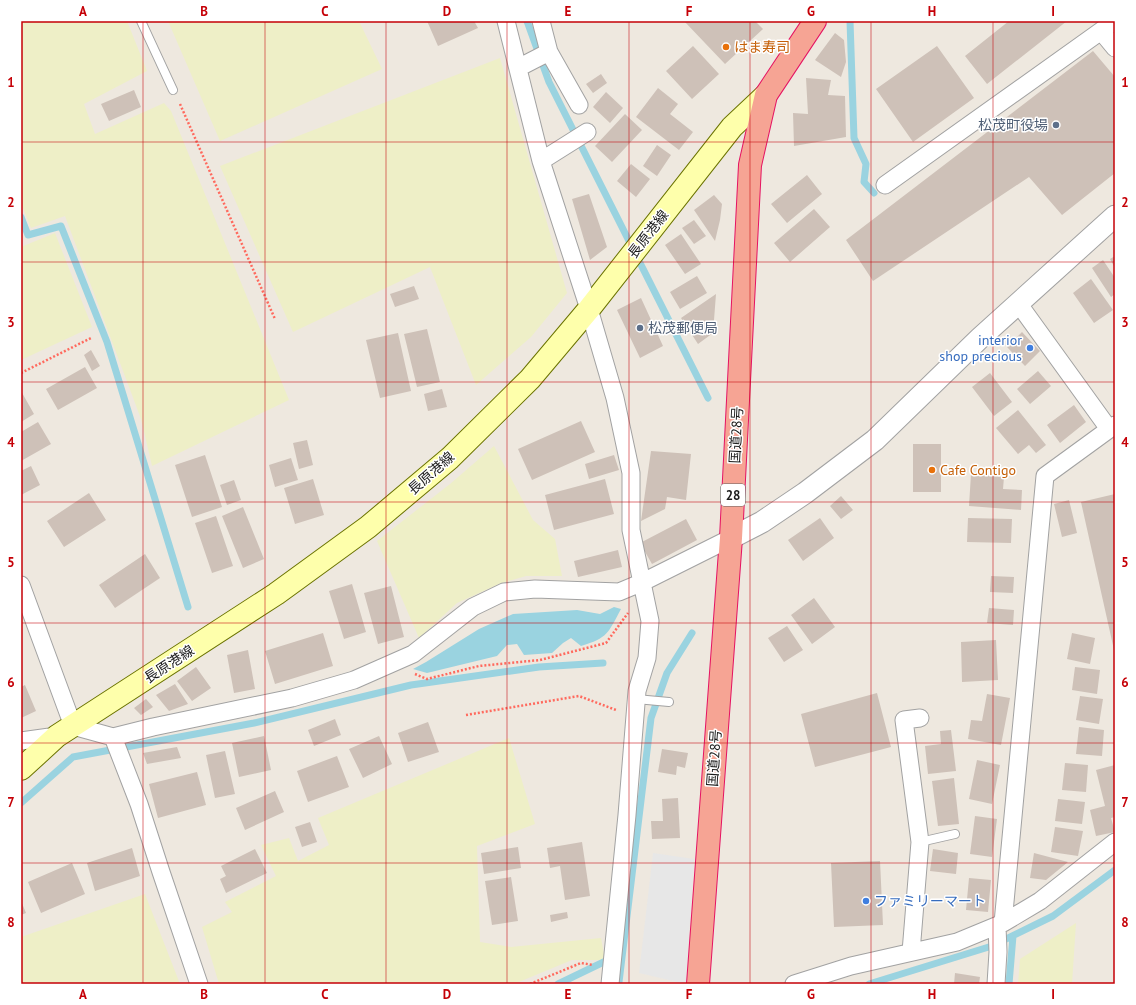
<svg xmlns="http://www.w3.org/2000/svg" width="1136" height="1005" font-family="'PT Sans','Noto Sans JP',sans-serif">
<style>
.farmland{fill:#eeefc7}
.parking{fill:#e7e7e7}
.water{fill:#9ad3e0}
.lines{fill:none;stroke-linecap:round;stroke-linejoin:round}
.stream{stroke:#9ad3e0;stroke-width:7}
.building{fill:#cec1b8}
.service-casing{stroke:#a2a2a2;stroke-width:10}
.minor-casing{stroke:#a2a2a2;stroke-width:19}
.tertiary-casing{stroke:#a2a2a2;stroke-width:23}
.secondary-casing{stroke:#6b7300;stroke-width:24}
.trunk-casing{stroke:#e51362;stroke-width:24}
.path{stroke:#ff6a5e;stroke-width:2.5;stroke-dasharray:2 2;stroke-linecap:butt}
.service{stroke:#fff;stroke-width:8}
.minor{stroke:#fff;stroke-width:17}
.tertiary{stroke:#fff;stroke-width:21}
.secondary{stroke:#feffab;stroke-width:22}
.trunk{stroke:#f6a494;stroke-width:22}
.grid{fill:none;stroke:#c50007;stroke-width:1;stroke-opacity:0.55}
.food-dot{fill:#e8710a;stroke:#fff;stroke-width:1.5}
.service-dot{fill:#5c6f8a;stroke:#fff;stroke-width:1.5}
.shop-dot{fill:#3f7fe0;stroke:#fff;stroke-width:1.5}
.labels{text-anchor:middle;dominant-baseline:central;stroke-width:3;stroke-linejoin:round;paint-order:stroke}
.shield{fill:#fff;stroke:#5f5f5f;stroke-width:1}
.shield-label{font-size:13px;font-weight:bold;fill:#1b1b1b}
.food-label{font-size:14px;fill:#c56008;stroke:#fff;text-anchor:start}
.service-label{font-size:14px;fill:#4e5e75;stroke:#fff;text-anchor:end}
.street-label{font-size:14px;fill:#1b1b1b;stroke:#fff}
.shop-label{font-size:14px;fill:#366cbe;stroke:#fff;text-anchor:end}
.neatline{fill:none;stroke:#c50007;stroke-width:1.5}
.grid-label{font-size:13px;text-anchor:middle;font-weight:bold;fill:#c50007}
</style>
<rect width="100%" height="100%" fill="#eee8df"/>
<path class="farmland" d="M21,21H127L147,71L84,104L95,134L164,103L171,111L289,400L152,466L141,419L65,216L31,228L21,203Z
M168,21H359L382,69L220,141Z
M500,58L567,293L531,337L476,385L430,267L293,332L220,166Z
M55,233L92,327L21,360V247Z
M494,446L533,520L555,539L562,576H526L499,584L457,603L419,638L377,541L450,484Z
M509,738L535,824L477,846L480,942L511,947L601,938L605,960H572L514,984H219L202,927L232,912L225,902L276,876L261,845L289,838L298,861L329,845L318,818Z
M145,894L180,984H21V937Z
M1076,923L1072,984H1018L1020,959Z"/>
<path class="parking" d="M653,853L694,859L686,984L639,973Z"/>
<path class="water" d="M614,607L621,609C608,633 608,638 581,646L571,638L563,643L552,653L524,655L517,644L507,645L497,656L427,673L413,669L426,662L479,629L513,614L577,610L600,614Z"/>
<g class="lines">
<path class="stream" d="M527,21L549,82L708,398
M850,21L854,138L866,164L864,182L874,193
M21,217L28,235L61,226L107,342L188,607
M21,803L73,757L254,723L411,685L539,667L603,663
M619,982L651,718L667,673L692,633
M558,984L612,958
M869,984L992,946L1053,916L1115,870
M1009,984L1013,936"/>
</g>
<path class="building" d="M427,21H474L478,28L438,46Z
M684,21H755L763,29L725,64Z
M1009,21H1067L987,84L965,56Z
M835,33L844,40L846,62L841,77L815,60Z
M693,46L719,74L692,99L666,71Z
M937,46L974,98L913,142L876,89Z
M1093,51L1115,77V173L1062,215L1029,177L873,281L846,240Z
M601,74L607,83L593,93L586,84Z
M806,78L831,80L828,95L845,96L846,137L794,146L793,113L808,114Z
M658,88L678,104L670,114L693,132L679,150L636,117Z
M134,90L141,107L109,121L101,104Z
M606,92L623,108L610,123L593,107Z
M625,114L642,130L612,162L595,146Z
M657,145L671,155L657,176L643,166Z
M631,164L650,179L636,197L617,181Z
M807,175L822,194L787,223L771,204Z
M589,194L607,247L590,260L572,199Z
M714,195L722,204L720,220L715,241L694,210Z
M814,209L830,227L790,262L774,243Z
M694,220L706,236L694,244L682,228Z
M681,234L701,264L685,274L665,245Z
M1115,256V268L1110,259Z
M1103,260L1115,278V294L1111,297L1092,268Z
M697,276L707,293L680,309L670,292Z
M1091,279L1113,310L1094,323L1073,293Z
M414,286L419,299L395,307L390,294Z
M716,294L713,333L698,344L681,318Z
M641,298L663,346L640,358L617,310Z
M427,329L440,382L417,387L404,334Z
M1022,332L1040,351L1025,366L1007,347Z
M398,333L411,391L380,398L366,340Z
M91,350L100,366L92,371L84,355Z
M85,367L97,388L58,410L46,389Z
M1038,371L1051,386L1030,404L1017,389Z
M990,373L1012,402L994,416L972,387Z
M442,389L447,407L428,411L424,394Z
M21,391L34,414L21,422Z
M1074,405L1086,422L1060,443L1047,425Z
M1018,410L1046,445L1036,453L1029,445L1018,454L996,428Z
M581,421L595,452L532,480L518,449Z
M38,422L51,444L21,461V432Z
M307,440L313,465L299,469L293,443Z
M913,444H941V492H913Z
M651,451L691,454L686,500L667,497L665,509L641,521Z
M205,455L222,507L192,517L175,465Z
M614,455L619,470L589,479L585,464Z
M291,458L298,480L275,487L269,465Z
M31,466L40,485L21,495V471Z
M971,474L1004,477L1003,489L1022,490L1021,510L969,506Z
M313,479L324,515L295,524L284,488Z
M605,479L614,514L554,530L545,495Z
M234,480L241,500L227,505L220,485Z
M89,493L106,520L64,547L47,521Z
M1115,494V650H1114L1081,502Z
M841,496L853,510L841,519L830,506Z
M1069,500L1077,533L1062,537L1054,504Z
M243,507L264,559L243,568L222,516Z
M216,516L233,566L212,573L195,523Z
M820,518L834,538L803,561L788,540Z
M968,518L1012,519L1011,543L967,542Z
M686,519L697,540L652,564L640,543Z
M618,550L622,567L578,577L574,561Z
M145,554L160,578L115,608L99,585Z
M991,576L1014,577L1013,593L990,592Z
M352,584L366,632L344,639L329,591Z
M391,586L404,637L378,644L364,593Z
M814,598L835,627L812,644L791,615Z
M989,608L1014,610L1013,625L987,623Z
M787,626L803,650L784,662L768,638Z
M323,633L333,666L275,684L265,651Z
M1072,633L1095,638L1090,664L1067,659Z
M996,640L998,680L962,682L961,642Z
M248,650L255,689L234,693L227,655Z
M196,667L211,688L192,701L177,681Z
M1075,667L1100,670L1097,694L1072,690Z
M175,684L188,704L169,711L156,695Z
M25,685L36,711L21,718V687Z
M877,693L891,747L815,767L801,714Z
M987,694L1010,698L1001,745L968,739L971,720L982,721Z
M1080,696L1103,699L1099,724L1076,720Z
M146,699L153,707L141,715L134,708Z
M335,719L341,735L314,746L308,730Z
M428,722L439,752L408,762L398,733Z
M1079,727L1104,730L1102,756L1076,754Z
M951,730L956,771L928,774L925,746L941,744L940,731Z
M264,736L271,770L239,777L232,743Z
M379,736L392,764L363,778L349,749Z
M177,747L181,758L147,764L143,753Z
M662,749L688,753L685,768L677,766L676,775L658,772Z
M225,751L235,794L215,798L206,755Z
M337,756L349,787L308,802L297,771Z
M977,760L1000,765L992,804L969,799Z
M1065,763L1088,765L1086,792L1062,790Z
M1115,765V817L1111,818L1115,832L1096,836L1090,810L1105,806L1096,770Z
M197,772L206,805L158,818L149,784Z
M954,778L959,824L938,826L932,781Z
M275,791L284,812L245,830L236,808Z
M678,798L680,838L652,839L651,821H663L662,799Z
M1058,799L1085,802L1082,824L1055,821Z
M975,816L997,819L992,857L970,854Z
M310,822L317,842L302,847L295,827Z
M1055,827L1083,831L1078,856L1051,852Z
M582,842L590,896L565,900L560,866L550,868L547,848Z
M518,847L521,868L484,874L481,853Z
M132,848L140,876L95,891L87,863Z
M255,849L267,873L226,893L220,879L226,876L221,866Z
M933,849L958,853L956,874L930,871Z
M1034,853L1068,862L1046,880L1030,878Z
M880,861L883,925L834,927L831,863Z
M72,863L85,894L41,913L28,882Z
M511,877L518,921L492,925L485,881Z
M969,878L991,880L988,912L966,910Z
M21,901L26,913L21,915Z
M567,912L568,918L551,922L550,915Z
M955,973L980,977L979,984H954Z"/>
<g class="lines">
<g class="service-casing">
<path id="service" d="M141,21L173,90
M636,699L669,702
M920,842L955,834"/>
</g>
<g class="minor-casing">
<path id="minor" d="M506,21L541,161L589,309L615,398L631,473V530L650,621L647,658L637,691L627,815L610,984
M541,21L549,52L579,105
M1101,31L1115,48
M518,68L549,52
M541,161L587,132
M885,185L1115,21
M1018,303L1109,429
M21,585L73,726L113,737L153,727L292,698L354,680L413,654L473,607L504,592L535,589L619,592L643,582L731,538
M113,737L139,804L161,872L199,984
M21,741L57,736
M1003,923L1045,476L1115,425
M911,952L920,842L904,720L920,718
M794,984L851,966L957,942L1003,923L1040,901L1115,842
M996,984L998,952L997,926"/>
</g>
<g class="tertiary-casing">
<path id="tertiary" d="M731,538L762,522L805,493L875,440L980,338L1115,216"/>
</g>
<g class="secondary-casing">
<path id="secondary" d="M21,769L57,736L276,594L368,527L450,458L530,379L589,309L732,127L766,95"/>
</g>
<g class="trunk-casing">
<path id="trunk" d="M698,984L731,538L750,165L766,95L815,21"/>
</g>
<path class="path" d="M180,104L275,319
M21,373L91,338
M415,674L427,679L479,666L540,660L606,643L628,613
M466,715L579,696L616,710
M530,984L581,963L593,965"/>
<use href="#service" class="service"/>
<use href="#minor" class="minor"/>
<use href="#tertiary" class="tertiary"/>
<use href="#secondary" class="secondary"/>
<use href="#trunk" class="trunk"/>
</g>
<path class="grid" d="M143,21V984M265,21V984M386,21V984M507,21V984M629,21V984M750,21V984M871,21V984M993,21V984M21,142H1115M21,262H1115M21,382H1115M21,502H1115M21,623H1115M21,743H1115M21,863H1115"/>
<g class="food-dot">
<circle cx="726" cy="47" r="4"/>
<circle cx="932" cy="470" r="4"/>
</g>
<g class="service-dot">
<circle cx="1056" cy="125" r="4"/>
<circle cx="640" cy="328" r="4"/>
</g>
<g class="shop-dot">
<circle cx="1030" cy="348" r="4"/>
<circle cx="866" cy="901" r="4"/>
</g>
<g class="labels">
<rect class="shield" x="721" y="484" width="24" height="22" rx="3"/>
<g class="shield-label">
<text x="733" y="495">28</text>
</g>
<g class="food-label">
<text x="734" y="47">はま寿司</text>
<text x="940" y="470">Cafe Contigo</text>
</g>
<g class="service-label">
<text x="1048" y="125">松茂町役場</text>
<text x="648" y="328" text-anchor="start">松茂郵便局</text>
</g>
<g class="street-label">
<text transform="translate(648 234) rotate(-52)">長原港線</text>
<text transform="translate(736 435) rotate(-87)">国道28号</text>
<text transform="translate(431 473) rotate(-41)">長原港線</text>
<text transform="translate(169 664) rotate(-33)">長原港線</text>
<text transform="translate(714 758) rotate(-86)">国道28号</text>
</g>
<g class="shop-label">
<text x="1022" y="340">interior<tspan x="1022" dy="16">shop precious</tspan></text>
<text x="874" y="901" text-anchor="start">ファミリーマート</text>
</g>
</g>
<rect width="1136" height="1005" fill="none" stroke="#ffffff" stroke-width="44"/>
<rect x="22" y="22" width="1092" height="961" class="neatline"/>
<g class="grid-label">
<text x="83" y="16">A</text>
<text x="204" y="16">B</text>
<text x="325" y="16">C</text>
<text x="447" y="16">D</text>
<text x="568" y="16">E</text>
<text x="689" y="16">F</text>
<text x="811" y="16">G</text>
<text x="932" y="16">H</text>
<text x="1053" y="16">I</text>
<text x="11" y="87">1</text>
<text x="1125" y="87">1</text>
<text x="11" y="207">2</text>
<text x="1125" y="207">2</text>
<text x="11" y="327">3</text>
<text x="1125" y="327">3</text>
<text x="11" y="447">4</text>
<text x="1125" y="447">4</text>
<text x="11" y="567">5</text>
<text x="1125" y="567">5</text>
<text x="11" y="687">6</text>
<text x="1125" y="687">6</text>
<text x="11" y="807">7</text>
<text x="1125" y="807">7</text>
<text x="11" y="927">8</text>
<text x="1125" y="927">8</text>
<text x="83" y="999">A</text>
<text x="204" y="999">B</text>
<text x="325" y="999">C</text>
<text x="447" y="999">D</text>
<text x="568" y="999">E</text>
<text x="689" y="999">F</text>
<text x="811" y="999">G</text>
<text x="932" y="999">H</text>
<text x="1053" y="999">I</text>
</g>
</svg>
